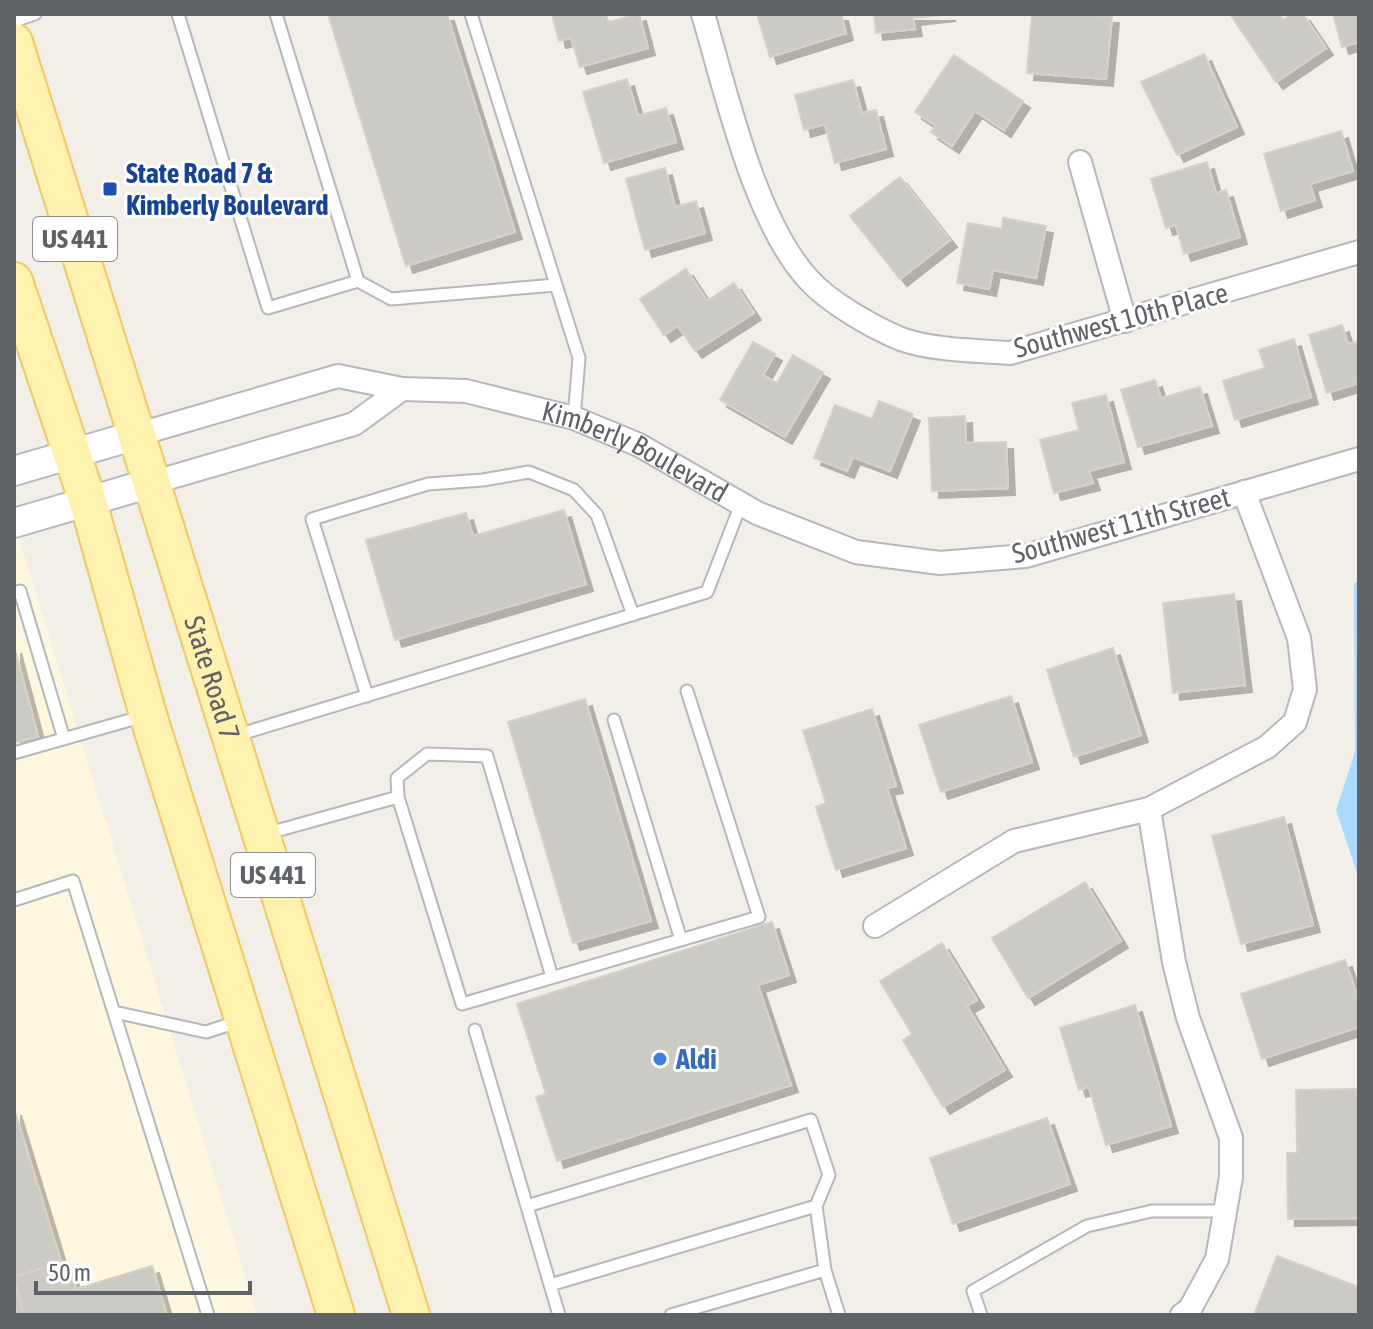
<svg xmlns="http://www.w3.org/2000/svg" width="1373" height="1329" font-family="'Asap Condensed',sans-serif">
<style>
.commercial{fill:#fef7e0}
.water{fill:#aadaff}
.building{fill:#cccac5;stroke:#d6d1c6;stroke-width:2;filter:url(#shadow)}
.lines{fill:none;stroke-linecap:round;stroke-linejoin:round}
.service-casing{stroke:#b5b8bc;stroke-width:15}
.minor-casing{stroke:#b5b8bc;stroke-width:26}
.tertiary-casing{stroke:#b5b8bc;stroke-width:32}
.primary-casing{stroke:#f2c960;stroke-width:40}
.service{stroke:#fff;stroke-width:11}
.minor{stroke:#fff;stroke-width:22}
.tertiary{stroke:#fff;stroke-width:28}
.primary{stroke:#fff2af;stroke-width:36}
.transit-dot{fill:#1a4fb4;stroke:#fff;stroke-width:3}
.shop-dot{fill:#3f7fe0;stroke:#fff;stroke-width:3}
.labels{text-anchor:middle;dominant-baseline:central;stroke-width:6;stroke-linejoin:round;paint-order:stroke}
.shield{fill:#fff;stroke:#8f9295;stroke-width:2}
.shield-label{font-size:26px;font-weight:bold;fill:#5f6368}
.transit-label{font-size:28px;font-weight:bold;fill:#164399;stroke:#fff;text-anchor:start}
.street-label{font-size:28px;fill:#5f6368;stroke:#fff}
.shop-label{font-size:28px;font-weight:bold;fill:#366cbe;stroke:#fff;text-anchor:start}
</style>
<defs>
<filter id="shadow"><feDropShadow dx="7" dy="7" stdDeviation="0" flood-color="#0004"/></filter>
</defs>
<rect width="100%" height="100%" fill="#f1efe8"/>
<path class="commercial" d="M14,522L257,1315H14Z"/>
<path class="water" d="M1359,581V879L1336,810L1355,752L1354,583Z"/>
<path class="building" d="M328,14H447L515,232L406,266Z
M552,14H606L608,22L639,14L648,48L580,67L571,38L559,41Z
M757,14H841L846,33L770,57Z
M874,14H949L913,18L915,29L876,33Z
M1032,14L1112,16L1106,79L1027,73Z
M1230,14H1279L1283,20L1293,14H1303L1326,48L1276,82Z
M1333,14H1359V42L1342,47Z
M1204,54L1237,127L1177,155L1141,82Z
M954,55L1023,101L1004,130L975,111L952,146L931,132L936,126L915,112Z
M627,79L638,116L666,108L676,142L604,163L583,92Z
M853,80L862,113L876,110L886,149L835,163L825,124L804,130L795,95Z
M1341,131L1353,171L1310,184L1315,200L1281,211L1264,154Z
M1207,162L1216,193L1226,190L1240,237L1184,254L1176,225L1166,228L1151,179Z
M665,168L675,207L696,201L705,233L645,250L626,179Z
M900,177L950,240L900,279L850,216Z
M1003,218L1046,226L1036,278L993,270L989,289L957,283L968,223L1002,229Z
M686,269L707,301L734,283L754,313L695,351L678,326L664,335L640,299Z
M1342,325L1348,344L1359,341V383L1327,393L1309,335Z
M1294,339L1311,397L1235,420L1223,381L1265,368L1259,350Z
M753,342L775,354L763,375L777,383L793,355L823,372L785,437L720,400Z
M1155,380L1161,398L1200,387L1212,426L1138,447L1121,390Z
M1106,395L1124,462L1089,471L1093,483L1054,493L1040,440L1079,430L1072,403Z
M879,401L913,414L890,471L853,457L847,471L814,458L835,405L872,419Z
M965,416L966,443L1006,442L1008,488L932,491L929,418Z
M564,510L586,584L395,640L366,540L466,513L473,536Z
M1234,594L1245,685L1173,693L1163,603Z
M14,646L38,736L14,743Z
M1113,648L1141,735L1074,757L1047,670Z
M1011,696L1032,762L941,792L919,725Z
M585,699L651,921L573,943L508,722Z
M872,709L896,786L887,788L906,848L836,870L816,807L826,803L803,731Z
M1284,817L1313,925L1241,944L1212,836Z
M1085,882L1121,941L1028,998L992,938Z
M772,922L789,975L758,985L791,1085L557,1161L536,1097L546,1094L517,1004Z
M942,943L977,1000L967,1006L1005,1070L943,1107L903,1040L912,1034L880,981Z
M1345,960L1359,1001V1027L1262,1059L1241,994Z
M1135,1005L1171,1126L1106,1145L1089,1087L1079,1090L1060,1028Z
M1359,1089L1358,1218L1288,1219L1287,1153H1297L1296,1090Z
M14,1108L61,1262L14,1277Z
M1047,1118L1070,1184L953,1224L930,1158Z
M1277,1256L1359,1287V1315H1254Z
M66,1261L76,1289L152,1266L166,1312L157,1315H24L14,1277Z
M14,1282L24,1315H14Z"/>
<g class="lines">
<g class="service-casing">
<path id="service" d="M178,14L268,308L358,281L276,14
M471,14L579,358L574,418
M14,21L35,14
M358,281L391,299L556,285
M14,593L20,591L64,739
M367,696L312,519L428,484L483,480L529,472L574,490L597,515L633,615
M614,720L681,940
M234,736L707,592L741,504
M14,753L144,716
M398,797L397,778L427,754L487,756L552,977
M265,834L398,797L462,1004L759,917L687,691
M14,900L73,881L208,1315
M114,1012L206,1032L237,1022
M475,1030L559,1315
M527,1206L811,1120L829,1175L816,1206L550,1285
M816,1206L825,1270
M671,1315L825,1270L839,1315
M981,1315L973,1291L1087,1226L1152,1211H1225"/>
</g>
<g class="minor-casing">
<g id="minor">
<path d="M703,14C726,91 754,221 809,280C830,303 872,327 901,339C930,350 979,351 1010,353L1359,252"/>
<path d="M1080,162L1125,321"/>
<path id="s1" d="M136,435L338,376L402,389L466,391L574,418L639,445L757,513L856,552L940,563L1026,556L1359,459"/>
<path d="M151,483L354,424L402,389"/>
<path d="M1149,809L1174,962L1188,1018L1231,1138V1177L1217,1259L1190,1309L1182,1315"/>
<path d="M875,926L1014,841L1149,809L1267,747L1295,722L1305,689L1299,638L1244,492"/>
</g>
</g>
<g class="tertiary-casing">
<path id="tertiary" d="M14,471L136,435
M14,523L151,483"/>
</g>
<g class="primary-casing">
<g id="primary">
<path id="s2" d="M14,42L411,1315"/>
<path d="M14,281L88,502L148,715L336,1315"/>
</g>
</g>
<use href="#service" class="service"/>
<use href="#minor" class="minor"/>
<use href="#tertiary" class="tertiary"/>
<use href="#primary" class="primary"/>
</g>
<rect class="transit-dot" x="102" y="181" width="16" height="16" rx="4"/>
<circle class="shop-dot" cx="660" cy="1059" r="8"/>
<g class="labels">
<g class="shield">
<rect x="33" y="217" width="84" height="44" rx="6"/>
<rect x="231" y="853" width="84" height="44" rx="6"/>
</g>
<g class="shield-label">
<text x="75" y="239">US 441</text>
<text x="273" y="875">US 441</text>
</g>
<g class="transit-label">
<text x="126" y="173">State Road 7 &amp;<tspan x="126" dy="32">Kimberly Boulevard</tspan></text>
</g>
<g class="street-label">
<text transform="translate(1121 320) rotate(-15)">Southwest 10th Place</text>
<text stroke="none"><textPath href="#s1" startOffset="520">Kimberly Boulevard</textPath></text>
<text transform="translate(1121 525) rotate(-15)">Southwest 11th Street</text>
<text stroke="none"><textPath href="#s2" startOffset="666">State Road 7</textPath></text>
</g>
<g class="shop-label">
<text x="676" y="1059">Aldi</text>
</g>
</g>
<rect width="1373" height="1329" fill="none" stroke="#5f6368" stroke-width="32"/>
<path d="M36 1281v12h214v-12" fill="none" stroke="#5f6368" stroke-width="4"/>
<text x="48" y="1281" font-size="24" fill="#5f6368" stroke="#ffffff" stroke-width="6" paint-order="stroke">50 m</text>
</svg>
